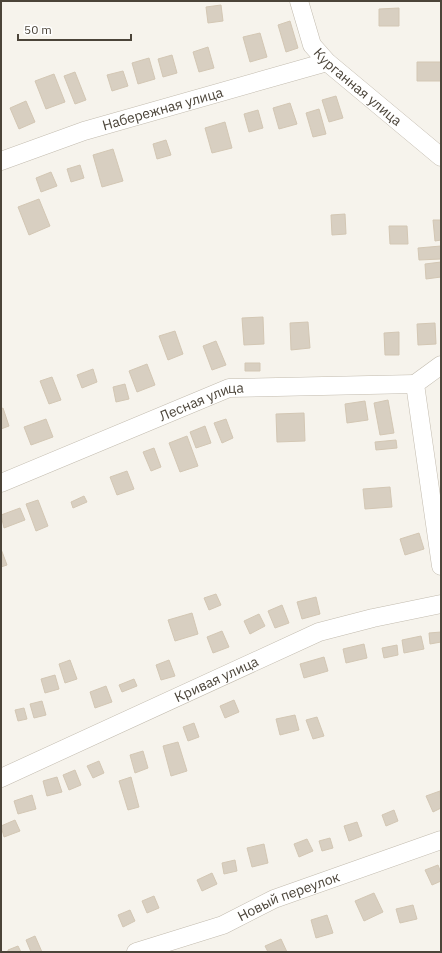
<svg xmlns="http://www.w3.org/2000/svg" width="442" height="953" font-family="'IBM Plex Sans',sans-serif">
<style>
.building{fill:#d8cfc1;stroke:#d3c7b4}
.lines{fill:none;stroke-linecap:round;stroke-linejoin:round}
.minor-casing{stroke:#c2bbae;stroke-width:19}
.minor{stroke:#fff;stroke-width:18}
.labels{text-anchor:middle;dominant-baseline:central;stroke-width:3;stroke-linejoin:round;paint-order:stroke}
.street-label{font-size:14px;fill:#4b4439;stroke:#fff}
</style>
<rect width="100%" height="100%" fill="#f6f3ec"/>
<path class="building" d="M221,5L223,21L208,23L206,7Z
M399,8V26H379V9Z
M290,21L298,48L286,52L278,25Z
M260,33L267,57L250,62L243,37Z
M208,47L214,68L199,72L193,52Z
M172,55L177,73L163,77L158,59Z
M149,58L155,79L138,84L132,63Z
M417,62H441V81H417Z
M123,71L128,86L112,91L107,75Z
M75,72L86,100L75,104L64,76Z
M54,74L65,102L46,109L35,81Z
M336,96L343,118L329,122L322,100Z
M26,101L35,122L19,129L10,108Z
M290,103L297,124L279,129L273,108Z
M319,109L326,134L313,137L306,113Z
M258,110L263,128L249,132L244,114Z
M225,122L232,148L212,153L205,128Z
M166,140L171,155L157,159L153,144Z
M113,149L123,181L102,187L93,155Z
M80,165L84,178L71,182L67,169Z
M51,172L57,186L41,192L36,178Z
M39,199L50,226L29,235L18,207Z
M345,214L346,234L332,235L331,215Z
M433,220H441V240L435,241Z
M389,226H407L408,244H390Z
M441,246V259L419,260L418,248Z
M441,262V277L426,279L425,264Z
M263,317L264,344L244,345L242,318Z
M308,322L310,348L291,350L290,323Z
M435,323L436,344L418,345L417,324Z
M175,331L183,354L168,360L159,336Z
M399,332V355H385L384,333Z
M216,341L226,365L212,370L203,346Z
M245,363H260V371H245Z
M147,364L155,385L137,392L129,371Z
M93,369L97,382L82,388L77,375Z
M52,377L61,400L49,404L40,381Z
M125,384L129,399L116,402L113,387Z
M388,400L394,433L380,435L374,403Z
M365,401L368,420L347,423L345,404Z
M3,408L9,426L1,429V409Z
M304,413L305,441L277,442L276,414Z
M46,419L53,437L31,445L24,427Z
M226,419L233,438L222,443L214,423Z
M205,426L211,443L196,448L190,432Z
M187,436L198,466L180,472L169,443Z
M396,440L397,448L376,450L375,442Z
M154,448L161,467L151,471L143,452Z
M127,471L134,489L117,495L110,477Z
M390,487L392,507L365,509L363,489Z
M84,496L87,502L73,508L71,502Z
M38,500L48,526L36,531L26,504Z
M20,508L25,520L4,528L1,515Z
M419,533L424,549L405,555L400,539Z
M1,549L7,565L1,567Z
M216,594L221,605L209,610L204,598Z
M316,597L320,614L302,619L297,602Z
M282,605L289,623L275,628L268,611Z
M192,613L198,634L175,641L168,620Z
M259,614L265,626L250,634L244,621Z
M222,631L229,647L213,653L207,637Z
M441,632V642L430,644L429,633Z
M421,636L424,649L404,653L402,640Z
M364,644L367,658L346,663L343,649Z
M397,645L398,655L384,658L382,648Z
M324,657L328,671L304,678L300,664Z
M70,660L77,679L65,683L59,664Z
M169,660L175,676L161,680L156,665Z
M55,675L59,689L45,693L41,679Z
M134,679L137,686L122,692L119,685Z
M106,686L112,702L95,708L90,692Z
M234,700L239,712L225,718L220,706Z
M42,701L46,715L34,718L30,704Z
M24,708L27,719L18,721L15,710Z
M295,715L299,730L280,735L276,719Z
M317,717L324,736L313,739L306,720Z
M194,723L199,737L188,741L183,727Z
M178,742L187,771L171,776L163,746Z
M143,751L148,768L135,773L130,755Z
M99,761L104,773L93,778L87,766Z
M75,770L81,785L69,790L63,775Z
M57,777L62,792L47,796L43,781Z
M131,777L139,807L128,810L119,781Z
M440,791L441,808L433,812L426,796Z
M32,795L36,809L18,814L14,801Z
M394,810L398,821L386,826L382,815Z
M15,820L20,831L4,837L1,826Z
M357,822L362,836L349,841L344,826Z
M330,838L333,848L322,851L319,841Z
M307,839L313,851L299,857L294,844Z
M264,844L268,863L252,867L247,848Z
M235,860L237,871L224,874L222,863Z
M438,865L441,873V881L432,885L425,870Z
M212,873L217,884L202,891L197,880Z
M374,893L383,912L364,921L355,901Z
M154,896L159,908L147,913L142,901Z
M413,905L417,919L400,923L396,909Z
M130,910L135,921L123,927L118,915Z
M327,915L333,933L316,938L311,920Z
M35,936L42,952H31L26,940Z
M281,939L287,952H268L265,946Z
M18,946L21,952H8V950Z"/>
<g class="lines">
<g class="minor-casing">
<g id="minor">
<path id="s1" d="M299,1L312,45L327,62L441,157"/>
<path id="s2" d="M1,161L84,131L327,62"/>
<path d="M441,365L415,384L441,566"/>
<path id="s3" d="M1,483L229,388L415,384"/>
<path id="s4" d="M1,778L319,632L373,618L441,604"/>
<path id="s5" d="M136,952L223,925L274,899L441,840"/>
</g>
</g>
<use href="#minor" class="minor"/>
</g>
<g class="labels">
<g class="street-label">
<text stroke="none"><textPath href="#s1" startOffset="108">Курганная улица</textPath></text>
<text stroke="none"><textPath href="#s2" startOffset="170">Набережная улица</textPath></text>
<text stroke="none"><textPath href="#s3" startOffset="217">Лесная улица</textPath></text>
<text stroke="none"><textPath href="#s4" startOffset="237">Кривая улица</textPath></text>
<text stroke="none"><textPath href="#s5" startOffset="163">Новый переулок</textPath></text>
</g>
</g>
<rect width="442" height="953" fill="none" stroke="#4b4439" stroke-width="4"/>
<path d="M18 34v6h113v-6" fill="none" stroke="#4b4439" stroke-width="2"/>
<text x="24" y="34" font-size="12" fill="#4b4439" stroke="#ffffff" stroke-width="3" paint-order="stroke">50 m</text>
</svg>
